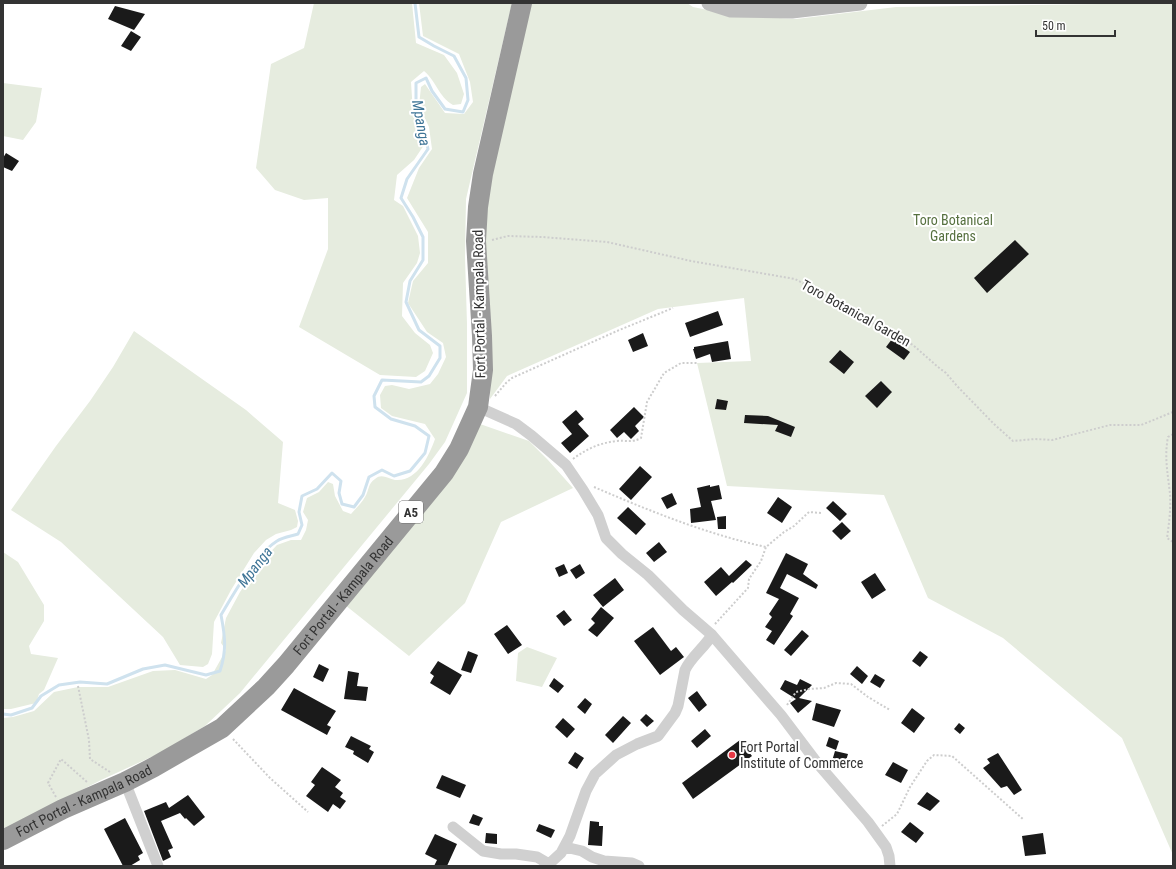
<svg xmlns="http://www.w3.org/2000/svg" width="1176" height="869" font-family="'Roboto Condensed',sans-serif">
<style>
.green{fill:#e6ecdf}
.lines{fill:none;stroke-linecap:round;stroke-linejoin:round}
.stream{stroke:#cfe2ee;stroke-width:3}
.building{fill:#1a1a1a}
.path{stroke:#cdcdcd;stroke-width:2;stroke-dasharray:2 2;stroke-linecap:butt}
.street{stroke:#d0d0d0;stroke-width:11}
.secondary{stroke:#bdbdbd;stroke-width:15}
.highway{stroke:#9a9a9a;stroke-width:20}
.poi-dot{fill:#e63946;stroke:#fff;stroke-width:1.5}
.labels{text-anchor:middle;dominant-baseline:central;stroke-width:4;stroke-linejoin:round;paint-order:stroke}
.shield{fill:#fff;stroke:#707070;stroke-width:1}
.shield-label{font-size:13px;font-weight:bold;fill:#333}
.park-label{font-size:14px;fill:#56703f;stroke:#fff}
.street-label{font-size:14px;fill:#333;stroke:#fff}
.poi-label{font-size:14px;fill:#333;stroke:#fff;text-anchor:start}
.water-label{font-size:15px;font-style:italic;fill:#3f7597;stroke:#fff}
</style>
<rect width="100%" height="100%" fill="#fff"/>
<path class="green" d="M314,3H412L416,43L444,55L457,73L464,94L461,104L453,105C438,96 437,82 424,71L411,82L413,113L424,145L414,160L397,175L394,200L403,206L418,236L420,253L417,263L403,283L402,316L415,333L430,345L433,353L425,371L416,377L380,375L299,327L328,249V198L304,200L275,190L256,168L271,64L304,48Z
M419,3H512L466,199L465,257L467,324V393L445,442L429,464L240,693L205,726L160,753L101,780L3,831V718L13,717L34,711L54,692L78,687H108L153,671L175,670L206,679L212,675L226,650L221,643L226,618L240,592L260,563L277,545L291,540H301L306,530L308,520L303,512L307,498L319,492L328,482L333,484L335,496L343,511L351,514C356,508 362,503 365,497C369,491 368,483 375,479C382,473 388,479 395,480C417,482 429,456 435,439L425,424L392,416L381,408L380,395L385,386L392,385L409,389L430,384L438,374L446,357L443,343L427,332L408,303L413,281L428,263V232L407,198L419,168L432,149L429,127L419,106L421,87L425,84L445,113L464,114L473,102L470,82L459,54L423,36Z
M529,3H687L693,7L732,15L796,19L896,7L1173,3V855L1122,738L1003,638L928,598L884,495L727,486L697,363L751,361L744,298L658,309L507,376L490,399L491,324L483,240L484,192Z
M3,83L42,88L36,122L23,140L3,136Z
M134,331L246,410L283,442L278,503L295,510L298,521L297,527L291,530L276,534L266,540L254,553L231,590L214,622L212,654L208,664L203,667L180,665L163,637L61,542L11,510L56,446L90,401L113,367Z
M480,424L529,441L548,460L573,488L501,522L465,603L409,656L340,601Z
M3,552L18,562L44,605V621L29,646L31,654L58,658L44,690L39,694L36,703L11,709H3Z
M527,647L557,658L542,687L516,681L518,653Z"/>
<g class="lines">
<path class="stream" d="M3,714L11,715L32,708L41,696L59,685L80,682L107,684L143,669L165,665L206,675L220,671C227,650 225,636 221,615C234,593 256,554 277,541C283,537 292,536 298,534L302,525L299,512L302,496L317,489L332,473L341,481L339,493L342,504L354,507L363,495L369,477L382,470L394,476L410,471L425,453L429,436L415,426L391,419L375,407L374,396L382,380L421,382L429,376L440,358V346L419,330L406,302L410,281L423,260V237L413,217L401,198L407,179L428,149L424,130L416,108V83L426,78L432,91L445,109L463,112L468,100L466,78L454,56L434,46L419,37L415,3"/>
</g>
<path class="building" d="M115,6L145,14L134,30L108,19Z
M131,31L141,37L131,51L121,46Z
M6,153L19,161L12,171L3,167V158Z
M1015,240L1029,254L987,293L974,278Z
M718,311L723,325L690,337L685,323Z
M643,333L648,346L633,352L628,340Z
M892,339L910,352L904,360L886,347Z
M728,341L731,359L712,362L710,354L696,359L693,349H694V347Z
M840,350L854,362L844,374L829,362Z
M881,381L892,392L877,408L865,396Z
M717,399L728,401L726,410L715,409Z
M634,407L644,417L635,426L639,431L631,439L624,432L617,438L610,430Z
M576,410L584,419L578,424L589,436L570,453L561,443L572,434L562,422Z
M745,415L768,416L795,427L791,437L775,431L778,425L744,423Z
M640,466L652,477L631,500L619,489Z
M710,485V487L719,485L722,499L711,501L716,520L691,523L690,509L701,507L697,488Z
M672,493L677,504L667,509L661,498Z
M778,497L792,507L782,523L767,513Z
M833,501L847,514L840,521L826,508Z
M628,507L646,524L636,535L617,518Z
M726,516V529H718L717,517Z
M842,522L851,531L841,540L832,531Z
M659,542L667,552L654,562L646,553Z
M786,553L808,564L803,574L818,585L816,589L787,574L780,588L799,598L790,614L793,616L774,645L766,640L772,631L765,627L772,617L769,614L779,599L766,593Z
M746,560L752,565L733,583L732,582L716,596L704,582L721,567L729,576Z
M564,564L568,573L559,577L555,568Z
M580,564L585,573L576,579L570,570Z
M875,573L886,590L872,599L861,582Z
M615,578L624,590L603,607L593,595Z
M601,607L614,618L597,637L588,630L595,623L591,619Z
M564,610L572,620L564,626L556,616Z
M507,625L522,645L508,654L494,634Z
M653,627L671,651L676,647L684,657L660,675L634,641Z
M802,630L809,636L791,656L784,650Z
M468,651L478,655L471,673L461,670Z
M920,651L928,657L920,667L912,661Z
M438,661L462,675L450,695L430,683L434,676L430,673Z
M319,664L329,669L323,682L313,677Z
M857,666L868,676L862,684L850,674Z
M348,671L359,673L357,686L368,687L366,701L344,699Z
M875,674L885,680L880,688L870,682Z
M554,678L564,686L558,693L549,686Z
M800,679L812,685L799,698L812,701L798,713L790,703L796,699L780,689L785,680L797,685Z
M294,688L336,711L327,725L331,727L327,735L281,710Z
M697,691L707,705L699,712L688,698Z
M585,698L592,704L585,714L577,707Z
M816,703L841,710L834,727L812,720Z
M912,708L925,718L914,733L901,723Z
M646,714L654,721L647,727L640,720Z
M623,716L631,723L613,743L605,735Z
M563,718L575,729L567,738L555,727Z
M959,723L965,728L960,734L954,729Z
M705,729L711,736L697,748L691,741Z
M351,736L371,746L369,749L374,752L368,763L353,754L354,751L345,747Z
M829,737L839,741L836,750L826,746Z
M740,740L752,756L693,799L682,783Z
M835,751L848,754L845,764L832,761Z
M575,752L584,758L577,769L568,763Z
M998,753L1022,790L1014,795L1007,786L1001,788L983,768L990,763L987,759Z
M893,762L908,770L901,783L885,775Z
M322,767L341,780L335,787L343,793L340,797L346,801L340,809L333,804L328,812L306,796L315,785L311,782Z
M442,775L466,785L460,798L436,788Z
M927,792L940,801L930,811L917,804Z
M188,795L205,817L194,826L186,818L185,819L180,813L161,821L173,848L168,850L171,857L163,861L144,811L166,802L169,808Z
M473,814L483,818L479,826L469,823Z
M125,818L143,853L138,856L140,860L130,866H123L104,829Z
M590,821L599,822V826H603L602,846L588,845Z
M910,822L924,833L916,843L901,832Z
M539,824L555,830L551,838L536,831Z
M486,833L497,834V844L485,843Z
M1043,833L1046,854L1025,856L1022,836Z
M435,834L457,844L447,866H434L437,860L425,854Z"/>
<g class="lines">
<path class="path" d="M492,240L508,236L542,237L607,242L691,261L795,279L837,301L877,326L913,345L938,367L946,373L957,386L994,424L1013,441L1035,439L1052,440L1110,425H1141L1173,412
M495,396L506,383L512,378L617,331L673,308
M1173,434L1168,437C1164,458 1168,474 1170,494C1171,508 1169,524 1167,538L1173,542
M573,459C586,449 600,443 616,441C626,440 632,443 641,438L647,402L664,373L681,363H697
M594,487C650,511 706,534 766,547
M715,624L748,588L749,579L761,561L766,547L784,532L794,526L809,512L821,513
M78,686L89,740L90,759L110,772
M787,705L796,692L809,689L824,688L836,683L851,684L868,697L890,710
M233,739L270,778L308,812
M56,797L48,783L61,759L87,782
M882,826L897,814L910,787L927,761L934,755L952,756L1024,820"/>
<path class="street" d="M478,407L516,424L532,436L566,465L583,490L598,515L606,538L622,554L648,575L683,610L712,635L755,685L781,715L818,764L868,822L886,847L889,856L890,866
M125,782L158,866
M453,827L483,851L501,854H516L537,857L549,864
M565,847L582,851L592,857L604,861L632,863L639,866
M549,866V864L561,853L570,836L586,791L595,774L616,755L637,744L658,736L675,713L678,706L685,670C691,657 704,648 712,635"/>
<path class="secondary" d="M709,3L731,10L792,11L860,3"/>
<path class="highway" id="s1" d="M3,840L63,809L125,782L154,767L222,728L266,687L286,665L444,473L459,449L478,407L483,370L482,336L476,241L478,207L483,174L522,3"/>
</g>
<circle class="poi-dot" cx="732" cy="755" r="4"/>
<g class="labels">
<rect class="shield" x="399" y="501" width="24" height="22" rx="3"/>
<g class="shield-label">
<text x="411" y="512">A5</text>
</g>
<g class="park-label">
<text x="953" y="220">Toro Botanical<tspan x="953" dy="16">Gardens</tspan></text>
</g>
<g class="street-label">
<text transform="translate(479 304) rotate(-91)">Fort Portal - Kampala Road</text>
<text transform="translate(856 313) rotate(29)">Toro Botanical Garden</text>
<text stroke="none"><textPath href="#s1" startOffset="426">Fort Portal - Kampala Road</textPath></text>
<text stroke="none"><textPath href="#s1" startOffset="90">Fort Portal - Kampala Road</textPath></text>
</g>
<g class="poi-label">
<text x="740" y="747">Fort Portal<tspan x="740" dy="16">Institute of Commerce</tspan></text>
</g>
<g class="water-label">
<text transform="translate(421 123) rotate(80)">Mpanga</text>
<text transform="translate(255 567) rotate(-52)">Mpanga</text>
</g>
</g>
<rect width="1176" height="869" fill="none" stroke="#333333" stroke-width="8"/>
<path d="M1036 30v6h79v-6" fill="none" stroke="#333333" stroke-width="2"/>
<text x="1042" y="30" font-size="12" fill="#333333" stroke="#ffffff" stroke-width="3" paint-order="stroke">50 m</text>
</svg>
